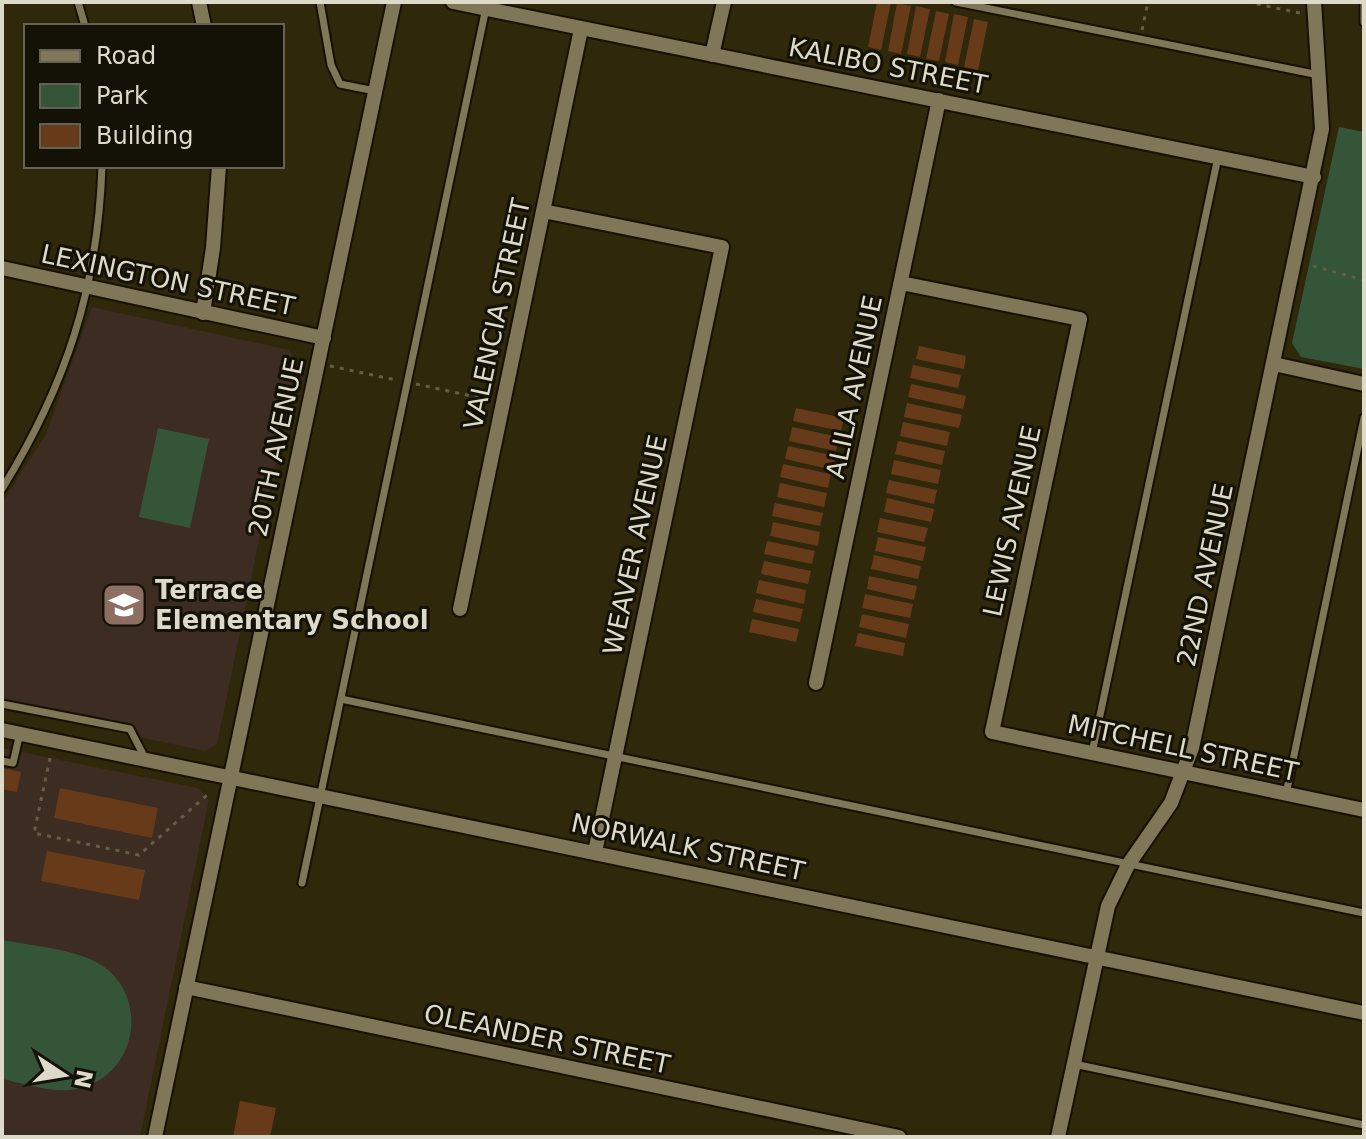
<svg xmlns="http://www.w3.org/2000/svg" width="1366" height="1139" font-family="'DejaVu Sans',sans-serif">
<style>
.education{fill:#3c2c21}
.green{fill:#345537}
.building{fill:#673b1a}
.lines{fill:none;stroke-linecap:round;stroke-linejoin:round}
.service-casing{stroke:#181000;stroke-width:11}
.minor-casing{stroke:#181000;stroke-width:18}
.path{stroke:#645e44;stroke-width:3;stroke-dasharray:4 6;stroke-linecap:butt}
.service{stroke:#7f7758;stroke-width:7}
.minor{stroke:#7f7758;stroke-width:14}
.labels{text-anchor:middle;dominant-baseline:central;stroke-width:6;stroke-linejoin:round;paint-order:stroke}
.street-label{font-size:26px;fill:#dedac9;stroke:#141106}
.poi-label{font-size:26px;font-weight:bold;fill:#dedac9;stroke:#141106;text-anchor:start}
</style>
<rect width="100%" height="100%" fill="#2f280b"/>
<path class="education" d="M92,307L289,350L296,362L217,744L205,751L2,708V503L46,434Z
M2,748L198,788L209,800L140,1137H2Z"/>
<path class="green" d="M1339,127L1364,132V369L1301,357L1292,343Z
M158,428L209,439L190,528L139,517Z
M2,940C32,946 71,948 98,963C150,993 139,1073 81,1088C56,1095 27,1084 2,1079Z"/>
<path class="building" d="M877,2H891L881,50L868,47Z
M897,3L911,6L901,54L888,51Z
M916,6L930,9L920,57L907,54Z
M936,11L949,14L939,61L926,59Z
M954,14L968,17L958,65L945,62Z
M974,19L988,22L978,70L964,67Z
M919,346L966,356L964,369L916,359Z
M913,365L961,375L958,388L910,378Z
M911,384L966,396L963,409L908,397Z
M907,403L962,415L959,428L904,417Z
M796,408L844,418L841,431L793,421Z
M903,422L950,432L947,446L900,436Z
M792,427L839,437L836,451L789,441Z
M898,441L945,451L942,465L895,454Z
M788,446L836,456L833,470L785,459Z
M894,460L941,470L938,484L891,474Z
M783,464L831,474L828,488L780,477Z
M889,480L937,490L934,504L886,493Z
M780,483L827,493L824,507L777,497Z
M887,498L934,509L931,522L884,512Z
M775,503L823,513L820,526L772,516Z
M880,518L928,528L924,542L877,532Z
M773,522L820,532L818,546L770,536Z
M878,537L926,547L923,561L875,551Z
M767,541L815,551L812,564L764,554Z
M874,555L921,566L918,579L871,569Z
M764,561L811,571L808,584L761,574Z
M869,576L917,586L914,600L867,589Z
M759,580L806,590L804,604L756,593Z
M865,594L913,604L910,618L862,608Z
M756,599L803,609L800,622L753,612Z
M862,614L909,624L906,638L859,627Z
M752,619L799,629L796,642L749,632Z
M858,633L905,643L903,656L855,646Z
M2,768L21,772L17,792L2,789Z
M60,788L158,808L152,838L54,818Z
M47,851L145,870L139,900L41,881Z
M240,1101L276,1108L270,1137H233Z"/>
<g class="lines">
<g class="service-casing">
<path id="service" d="M78,2L85,26
M320,2L331,65L340,84L375,91
M956,2L1319,75
M1364,2V22
M2,489C66,385 98,288 102,166
M341,699L1364,913
M2,704L130,729L145,758
M1092,753L1218,157
M2,761L13,763L20,733
M1286,794L1364,418
M302,883L486,8
M1074,1064L1364,1125"/>
</g>
<g class="minor-casing">
<path id="minor" d="M199,2L204,26
M453,2L1314,177
M712,55L724,2
M543,211L722,247L595,852
M2,268L324,338
M901,283L1080,319L992,732L1364,810
M203,313L213,248L219,166
M1274,364L1364,384
M460,609L581,29
M816,683L939,100
M2,730L1364,1013
M186,987L899,1137
M155,1137L394,2
M1058,1137L1108,906L1128,865L1171,803L1192,748L1322,129L1314,2"/>
</g>
<path class="path" d="M1247,2L1300,13
M1142,30L1148,2
M1313,266L1364,280
M330,366L396,380
M416,384L490,400
M50,758L34,833L139,855L207,795"/>
<use href="#service" class="service"/>
<use href="#minor" class="minor"/>
</g>
<defs>
<g id="school-square" transform="scale(2.3)"><rect x="-9" y="-9" width="18" height="18" rx="4" fill="#8d6e63" stroke="#141106"/><path d="M0-5L7-2L0 1L-7-2ZM-4 1L0 2.5L4 1V4Q0 6-4 4Z" fill="#fff"/></g>
</defs>
<g fill-rule="evenodd">
<use href="#school-square" x="124" y="605"/>
</g>
<g class="labels">
<g class="street-label">
<text transform="translate(888 66) rotate(11)">KALIBO STREET</text>
<text transform="translate(168 280) rotate(12)">LEXINGTON STREET</text>
<text transform="translate(497 314) rotate(-78)">VALENCIA STREET</text>
<text transform="translate(854 387) rotate(-78)">ALILA AVENUE</text>
<text transform="translate(276 447) rotate(-78)">20TH AVENUE</text>
<text transform="translate(1012 521) rotate(-78)">LEWIS AVENUE</text>
<text transform="translate(635 545) rotate(-78)">WEAVER AVENUE</text>
<text transform="translate(1205 575) rotate(-78)">22ND AVENUE</text>
<text transform="translate(1183 748) rotate(12)">MITCHELL STREET</text>
<text transform="translate(688 847) rotate(12)">NORWALK STREET</text>
<text transform="translate(547 1039) rotate(12)">OLEANDER STREET</text>
</g>
<g class="poi-label">
<text x="155" y="590">Terrace<tspan x="155" dy="30">Elementary School</tspan></text>
</g>
</g>
<rect width="1366" height="1139" fill="none" stroke="#dedac9" stroke-width="8"/>
<rect x="24" y="24" width="260" height="144" fill="#141106" stroke="#656154" stroke-width="2"/>
<rect x="40" y="50" width="40" height="12" fill="#7f7758" stroke="#656154" stroke-width="2"/>
<text x="96" y="64" font-size="24" fill="#dedac9">Road</text>
<rect x="40" y="84" width="40" height="24" fill="#345537" stroke="#656154" stroke-width="2"/>
<text x="96" y="104" font-size="24" fill="#dedac9">Park</text>
<rect x="40" y="124" width="40" height="24" fill="#673b1a" stroke="#656154" stroke-width="2"/>
<text x="96" y="144" font-size="24" fill="#dedac9">Building</text>
<g transform="translate(64 1075) rotate(102)" stroke="#141106" stroke-width="6" paint-order="stroke">
<path d="M0-6L14 30L0 20L-14 30Z" fill="#dedac9"/>
<text y="-12" font-size="22" font-weight="bold" text-anchor="middle" fill="#dedac9">N</text>
</g>
</svg>
